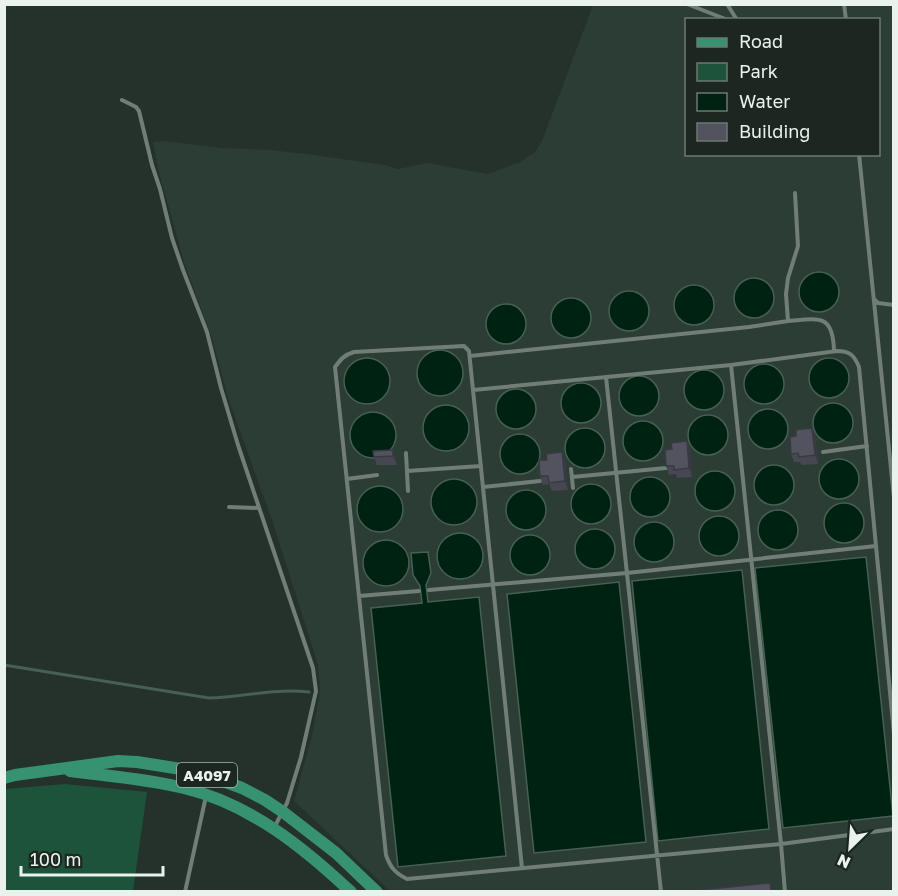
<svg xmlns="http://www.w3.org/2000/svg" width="898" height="896" font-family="'Golos Text',sans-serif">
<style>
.built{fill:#2b3d34;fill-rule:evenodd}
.green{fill:#1d533b}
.water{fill:#002213;stroke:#466054;stroke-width:1.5}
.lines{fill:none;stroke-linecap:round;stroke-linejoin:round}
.stream{stroke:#466054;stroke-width:3}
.lane{stroke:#717e77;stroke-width:4}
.primary{stroke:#369271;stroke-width:12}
.wall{fill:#474752}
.shaded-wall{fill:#3a3a42}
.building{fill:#53535f;stroke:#3a3a42;stroke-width:1.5}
.labels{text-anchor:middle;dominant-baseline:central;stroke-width:4.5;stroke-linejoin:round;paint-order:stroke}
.shield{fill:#1c2721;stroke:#acb5b0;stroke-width:1.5}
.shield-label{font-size:15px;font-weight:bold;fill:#eaf2ed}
</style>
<rect width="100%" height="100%" fill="#25312b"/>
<path class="built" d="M593,5H893V891H390L294,801L312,735L317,709L320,689L318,665L273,523L228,398L212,338L184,262L158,169L153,142L164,141L223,148L271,150L306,154L385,165L398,169L427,163L488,174L520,162L535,152L542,141ZM686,20H878V154H686Z"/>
<path class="green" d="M65,784L147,792L133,891H5V789Z"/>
<path class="water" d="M799 292a20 20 0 1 1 40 0a20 20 0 1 1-40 0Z
M734 298a20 20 0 1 1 40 0a20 20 0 1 1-40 0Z
M674 305a20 20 0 1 1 40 0a20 20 0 1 1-40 0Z
M609 311a20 20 0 1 1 40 0a20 20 0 1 1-40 0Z
M551 318a20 20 0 1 1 40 0a20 20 0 1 1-40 0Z
M486 324a20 20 0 1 1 40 0a20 20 0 1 1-40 0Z
M417 373a23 23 0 1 1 46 0a23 23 0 1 1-46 0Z
M344 381a23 23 0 1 1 46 0a23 23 0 1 1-46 0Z
M809 378a20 20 0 1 1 40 0a20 20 0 1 1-40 0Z
M744 384a20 20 0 1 1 40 0a20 20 0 1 1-40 0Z
M684 390a20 20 0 1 1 40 0a20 20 0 1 1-40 0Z
M619 396a20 20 0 1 1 40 0a20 20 0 1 1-40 0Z
M561 403a20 20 0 1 1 40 0a20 20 0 1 1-40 0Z
M496 409a20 20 0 1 1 40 0a20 20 0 1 1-40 0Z
M813 423a20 20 0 1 1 40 0a20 20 0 1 1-40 0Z
M423 428a23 23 0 1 1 46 0a23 23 0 1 1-46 0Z
M748 429a20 20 0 1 1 40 0a20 20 0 1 1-40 0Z
M350 435a23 23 0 1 1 46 0a23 23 0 1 1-46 0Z
M688 435a20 20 0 1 1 40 0a20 20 0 1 1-40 0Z
M623 441a20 20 0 1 1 40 0a20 20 0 1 1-40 0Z
M565 448a20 20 0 1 1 40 0a20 20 0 1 1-40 0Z
M500 454a20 20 0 1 1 40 0a20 20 0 1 1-40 0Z
M819 479a20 20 0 1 1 40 0a20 20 0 1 1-40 0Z
M754 485a20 20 0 1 1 40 0a20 20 0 1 1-40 0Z
M695 491a20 20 0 1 1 40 0a20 20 0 1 1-40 0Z
M630 497a20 20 0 1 1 40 0a20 20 0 1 1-40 0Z
M431 502a23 23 0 1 1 46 0a23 23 0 1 1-46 0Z
M571 504a20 20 0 1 1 40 0a20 20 0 1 1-40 0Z
M357 509a23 23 0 1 1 46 0a23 23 0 1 1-46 0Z
M506 510a20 20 0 1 1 40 0a20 20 0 1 1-40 0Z
M824 523a20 20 0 1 1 40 0a20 20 0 1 1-40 0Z
M758 530a20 20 0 1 1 40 0a20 20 0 1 1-40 0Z
M699 536a20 20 0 1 1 40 0a20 20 0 1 1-40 0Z
M634 542a20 20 0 1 1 40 0a20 20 0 1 1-40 0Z
M575 549a20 20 0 1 1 40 0a20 20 0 1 1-40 0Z
M437 556a23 23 0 1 1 46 0a23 23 0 1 1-46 0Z
M510 555a20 20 0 1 1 40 0a20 20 0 1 1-40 0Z
M363 563a23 23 0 1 1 46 0a23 23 0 1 1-46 0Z
M428,552L431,573L426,585L428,602L479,597L506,856L398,867L371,608L422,603L420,586L413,575L411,553Z
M866,557L893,816L783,828L755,568Z
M742,570L769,829L658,841L632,581Z
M619,582L646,842L534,853L507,594Z"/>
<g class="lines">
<path class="stream" d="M4,665L209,698C243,697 275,688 309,692"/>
<path class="lane" d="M687,4L728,20
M727,4L737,20
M844,4L846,20
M122,100L136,107L139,111L152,165L160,189L172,238L183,270L207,332L221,388L238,445L313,668L316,691L301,757L287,803L275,826
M859,154L894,498
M795,193L798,246L788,278L786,294L788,321C820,318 833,314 834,351
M875,300L878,303L894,305
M470,356L749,327L788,321
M731,365L837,351C850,351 854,355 859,367L876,546
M606,377L661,892
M473,390L731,365L781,844L785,892
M823,452L867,446
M406,453L408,491
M571,469L573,488
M407,471L481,466
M572,477L666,468
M347,479L377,475
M483,487L540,481
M229,507L259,508
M429,590L627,573L876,546L894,734
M359,596L419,591
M522,868L469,351L464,346L354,352C344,355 341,359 335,367L386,855C390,867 395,873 407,879L781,844L894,829
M185,892L206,796"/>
<path class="primary" d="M70,771C108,776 147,779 184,788C250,804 303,847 351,892
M4,778L15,775L118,761L137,762L181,769L212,777L242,788L265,800L283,812L336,853L377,892"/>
</g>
<path class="wall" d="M812,428L815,436L818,464L802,465L800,462H794L791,454L796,436Z
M687,441L690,450L692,477L677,478L676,474L669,475L666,466L672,449Z
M393,450L396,459L397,465H377L374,457Z
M547,460L565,461L568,490L552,491L549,484L543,485L540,476Z"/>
<path class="shaded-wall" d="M812,428L815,436L818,464L815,455Z
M687,441L690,450L692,477L689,468Z
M393,450L396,459L397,465L393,456Z
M562,452L565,461L568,490L565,481Z"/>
<path class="building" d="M812,428L815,455L799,457L798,453L791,454L790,437L796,436V430Z
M687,441L689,468L674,470V466H666L665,450L672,449L671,443Z
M393,450V456L374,457L373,451Z
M562,452L565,481L549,483L548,476H540L539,460H547L546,454Z
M770,883L771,891H691Z"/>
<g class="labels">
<rect class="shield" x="177" y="763" width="60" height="24" rx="4.5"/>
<g class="shield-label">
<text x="207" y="775">A4097</text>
</g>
</g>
<rect width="898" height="896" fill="none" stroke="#eaf2ed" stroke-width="12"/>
<rect x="685" y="18" width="195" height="138" fill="#1c2721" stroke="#6e7873" stroke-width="1.5"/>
<rect x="697" y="38" width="30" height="9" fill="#369271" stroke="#6e7873" stroke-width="1.5"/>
<text x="739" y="48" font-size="18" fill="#eaf2ed">Road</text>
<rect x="697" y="63" width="30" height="18" fill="#1d533b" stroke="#6e7873" stroke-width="1.5"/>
<text x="739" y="78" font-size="18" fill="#eaf2ed">Park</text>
<rect x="697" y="93" width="30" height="18" fill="#002213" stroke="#6e7873" stroke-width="1.5"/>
<text x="739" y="108" font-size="18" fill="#eaf2ed">Water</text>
<rect x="697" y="123" width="30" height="18" fill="#53535f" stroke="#6e7873" stroke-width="1.5"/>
<text x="739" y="138" font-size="18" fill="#eaf2ed">Building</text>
<g transform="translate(850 848) rotate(205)" stroke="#1c2721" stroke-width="4.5" paint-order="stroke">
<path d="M0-4.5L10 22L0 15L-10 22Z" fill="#eaf2ed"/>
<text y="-9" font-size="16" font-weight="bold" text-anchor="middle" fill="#eaf2ed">N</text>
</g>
<path d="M21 866v9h142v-9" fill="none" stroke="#eaf2ed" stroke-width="3"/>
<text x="30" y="866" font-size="18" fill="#eaf2ed" stroke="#1c2721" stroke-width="4.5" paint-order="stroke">100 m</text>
</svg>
